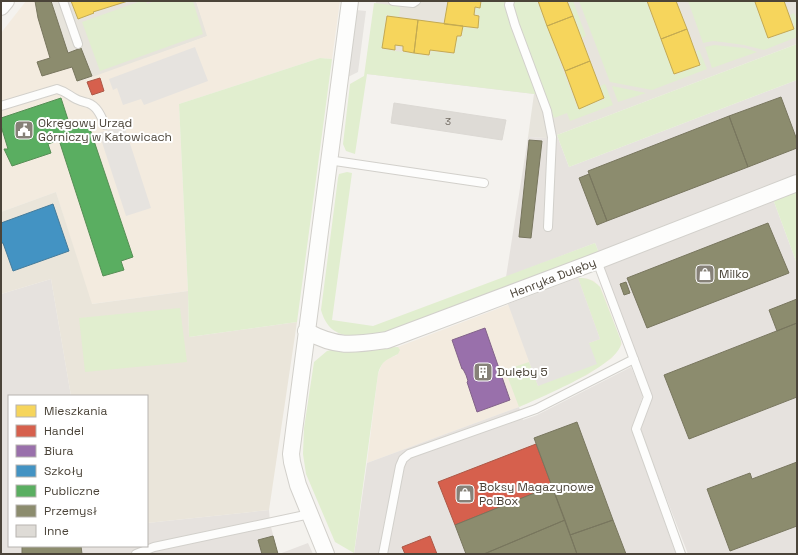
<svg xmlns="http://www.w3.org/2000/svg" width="798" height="555" font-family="'Space Grotesk',sans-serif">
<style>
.residential{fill:#e7e4dc}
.commercial{fill:#f3ebdf}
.industrial{fill:#e6e2de}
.education{fill:#eae5da}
.green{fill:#e1eecf}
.parking{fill:#e6e3df}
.homes{fill:#f6d55c;stroke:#c3aa52}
.shops{fill:#d6604d;stroke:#ac5847}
.offices{fill:#9970ab;stroke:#826389}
.schools{fill:#4393c3;stroke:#457b9a}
.public{fill:#5aae61;stroke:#568e55}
.industry{fill:#8c8c6e;stroke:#78765e}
.building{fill:#dedbd6;stroke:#dcd9d4}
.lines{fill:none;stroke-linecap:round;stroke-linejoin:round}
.service-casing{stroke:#d2d0cb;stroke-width:10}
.minor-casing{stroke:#d2d0cb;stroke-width:18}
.service{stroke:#fdfdfc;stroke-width:8}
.minor{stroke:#fdfdfc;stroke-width:16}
.labels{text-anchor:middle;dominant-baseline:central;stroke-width:4;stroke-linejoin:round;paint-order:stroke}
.number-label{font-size:10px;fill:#706a61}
.poi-label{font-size:12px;fill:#4b4439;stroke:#fff;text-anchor:start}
.street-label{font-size:12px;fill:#4b4439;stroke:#fff}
</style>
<rect width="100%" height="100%" fill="#f4f2ee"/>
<path class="residential" d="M35,1H196L208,36L78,83L42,76L37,62L38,18Z
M376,1H797V44L557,135L547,138L528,137L534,94L367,74Z"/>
<path class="commercial" d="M26,1H35L38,18L50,58L37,62L42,76L72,67L78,82L207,36L196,1H340L332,59L320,58L179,104L188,291L91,304L56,192L1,212V33Z
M578,278H586L594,281L600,287L604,295L622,344L612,358L587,375L519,407L367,463L378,374L382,364L387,359L397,355L398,348H395Z"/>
<path class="industrial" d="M797,80V176L599,253L595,243L506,277L528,137L547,138L557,135L569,167Z
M773,199L797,264V554H688L640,430L652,398L603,267Z
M51,279L71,396H9V546H147V523L269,510L270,523L278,554H1V294Z
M631,367L643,395L632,430L676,554H354L367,463L519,407L523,420L537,415Z
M308,543L313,554H279Z"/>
<path class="education" d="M56,192L92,304L188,291L189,337L297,322L269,510L147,523V396H71L51,279L1,294V212Z"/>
<path class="green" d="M141,1H146L147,4L155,1H193L203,34L100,71L82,22Z
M482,1H505V4L511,28L536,91L535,94L367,74L355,154L346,151L343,144L350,84L364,76L374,3L399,6L400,9L399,17L386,15L382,49L430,56L431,51L454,54L457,37H462L463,27L478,29L480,15L475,14L476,8L480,9Z
M514,1H537L578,109L605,99L600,86L605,84L613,105L570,121L567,113L554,118L518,22L514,7Z
M568,1H573L586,36L582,38Z
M579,1H646L674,75L701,65L696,51L699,50L707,69L652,90L610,82Z
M688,1H754L768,39L795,29L790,15L794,13L797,21V37L764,50L744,45L722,42L713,41L703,43Z
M797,44V80L569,167L557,135Z
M714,45L745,48L757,52L712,68L705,47Z
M320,58L332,59L297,322L189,337L188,291L179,104Z
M612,86L646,93L618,102Z
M347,172L352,173L332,320L373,326L595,243L599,253L384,334C357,336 330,343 321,310L338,178L339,174Z
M797,190V264L773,199Z
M578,278C588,278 593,280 600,287L621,341C625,363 537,399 519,407L505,370L529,362L538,386L589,343L600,339Z
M180,308L187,362L85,372L79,318Z
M398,347L400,350L398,354C387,360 382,360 378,374L354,553L335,542L306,474L303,454L304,428L314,362L327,351L335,349Z"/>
<path class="parking" d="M356,10L366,11L358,72L346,78Z
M195,47L208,81L144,105L141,99L123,105L117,88L113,90L109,79Z
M124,125L151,208L126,216L99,133Z
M578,278L600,339L589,343L597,364L538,386L508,304Z"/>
<path class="homes" d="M71,1H128L93,12L94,13L78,19Z
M448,1H481L480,8L475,7L474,15L479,16L478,28L444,24Z
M538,1H567L573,16L547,26Z
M647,1H676L687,29L661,39Z
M757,1H784L794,29L768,38L755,2Z
M387,16L418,20L414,53L403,51V46L395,45V50L382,48Z
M573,16L590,61L565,71L547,26Z
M418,20L463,26L461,36H457L454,53L430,50L429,55L414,53Z
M687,29L700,65L674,74L661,39Z
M590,61L604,98L579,109L565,71Z"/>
<path class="shops" d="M100,78L104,91L92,95L87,82Z
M536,444L552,486L455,525L438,482Z
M430,536L437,554H405L402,547Z"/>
<path class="offices" d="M485,328L510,400L477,412L467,382L468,381L466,375L463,369H462L452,340Z"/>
<path class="schools" d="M53,204L69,251L13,271L3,243H1V223Z"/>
<path class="public" d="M61,98L71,129L88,123L133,257L121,261L124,270L103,276L59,140L48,144L51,153L12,166L4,149H8L1,126V118Z"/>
<path class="industry" d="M35,1H51L68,53L81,48L92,76L77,81L72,67L42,76L37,62L50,58L38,18Z
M781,97L797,140V148L748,167L729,116Z
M729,116L748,167L607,221L588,171Z
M529,140L542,141L531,238L519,237Z
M589,174L607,221L597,225L579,178Z
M768,223L789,273L647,328L627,278Z
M626,282L630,293L624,295L620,284Z
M797,299V323L777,331L769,310Z
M797,323V397L689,439L664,375Z
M577,422L613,520L570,535L534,438Z
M797,462V526L730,551L707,489L750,473L752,479Z
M552,486L565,520L484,554H466L455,525Z
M565,520L577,554H484Z
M613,520L626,554H577L570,535Z
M273,536L278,554H262L258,540Z
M22,546H81L82,554H22Z"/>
<path class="building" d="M394,103L506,120L502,140L391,123Z"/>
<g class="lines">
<g class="service-casing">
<path id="service" d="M63,1L78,44
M393,1L413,3L416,1
M510,1L509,5L515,25L547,111L552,137L548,227
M1,106L57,89C67,92 68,95 76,99C80,101 84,102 88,103C97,106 101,116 105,125
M328,160L484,183
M597,261L648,397L636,429L681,554
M136,554L154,547L310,514
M383,554L400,466L403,459L409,454L536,409L634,359"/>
</g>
<g class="minor-casing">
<path id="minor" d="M1,7L6,1
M306,331C337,348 353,345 387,340L597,261L797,183
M326,554L298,485L292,462L291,454L350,1"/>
</g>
<use href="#service" class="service"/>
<use href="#minor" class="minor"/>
</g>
<defs>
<g id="civic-square" transform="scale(1)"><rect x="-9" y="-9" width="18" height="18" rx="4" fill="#868178" stroke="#fff"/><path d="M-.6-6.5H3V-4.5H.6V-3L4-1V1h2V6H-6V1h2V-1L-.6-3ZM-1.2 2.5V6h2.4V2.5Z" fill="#fff"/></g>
<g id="shop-square" transform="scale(1)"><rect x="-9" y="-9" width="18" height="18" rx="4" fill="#868178" stroke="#fff"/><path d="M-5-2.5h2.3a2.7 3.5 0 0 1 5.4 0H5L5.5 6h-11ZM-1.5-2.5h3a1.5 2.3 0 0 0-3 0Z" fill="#fff"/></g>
<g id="building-square" transform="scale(1)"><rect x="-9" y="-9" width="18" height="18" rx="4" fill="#868178" stroke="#fff"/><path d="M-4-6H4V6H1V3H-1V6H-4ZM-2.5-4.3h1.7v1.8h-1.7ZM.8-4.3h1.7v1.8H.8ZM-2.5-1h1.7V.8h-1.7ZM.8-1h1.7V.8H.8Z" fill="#fff"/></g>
</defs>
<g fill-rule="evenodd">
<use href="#civic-square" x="24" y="130"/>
<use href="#shop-square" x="705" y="274"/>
<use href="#building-square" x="483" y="372"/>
<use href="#shop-square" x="465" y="494"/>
</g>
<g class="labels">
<g class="number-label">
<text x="448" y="121">3</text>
</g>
<g class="poi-label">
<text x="38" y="123">Okręgowy Urząd<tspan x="38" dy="14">Górniczy w Katowicach</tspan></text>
<text x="719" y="274">Milko</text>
<text x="497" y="372">Dulęby 5</text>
<text x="479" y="487">Boksy Magazynowe<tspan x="479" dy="14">PolBox</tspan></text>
</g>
<g class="street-label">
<text transform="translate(553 278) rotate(-21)">Henryka Dulęby</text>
</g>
</g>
<rect width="798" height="555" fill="none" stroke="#4b4439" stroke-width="4"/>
<rect x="8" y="395" width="140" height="152" fill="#ffffff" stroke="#b7b4b0"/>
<rect x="16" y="405" width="20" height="12" fill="#f6d55c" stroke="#b7b4b0"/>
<text x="44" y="415" font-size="12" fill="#4b4439">Mieszkania</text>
<rect x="16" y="425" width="20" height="12" fill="#d6604d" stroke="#b7b4b0"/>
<text x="44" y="435" font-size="12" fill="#4b4439">Handel</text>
<rect x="16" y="445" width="20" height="12" fill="#9970ab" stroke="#b7b4b0"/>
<text x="44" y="455" font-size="12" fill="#4b4439">Biura</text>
<rect x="16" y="465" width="20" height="12" fill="#4393c3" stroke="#b7b4b0"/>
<text x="44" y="475" font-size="12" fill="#4b4439">Szkoły</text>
<rect x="16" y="485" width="20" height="12" fill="#5aae61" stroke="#b7b4b0"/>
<text x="44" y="495" font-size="12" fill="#4b4439">Publiczne</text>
<rect x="16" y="505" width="20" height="12" fill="#8c8c6e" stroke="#b7b4b0"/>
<text x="44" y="515" font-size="12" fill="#4b4439">Przemysł</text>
<rect x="16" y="525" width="20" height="12" fill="#dedbd6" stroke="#b7b4b0"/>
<text x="44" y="535" font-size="12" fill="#4b4439">Inne</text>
</svg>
